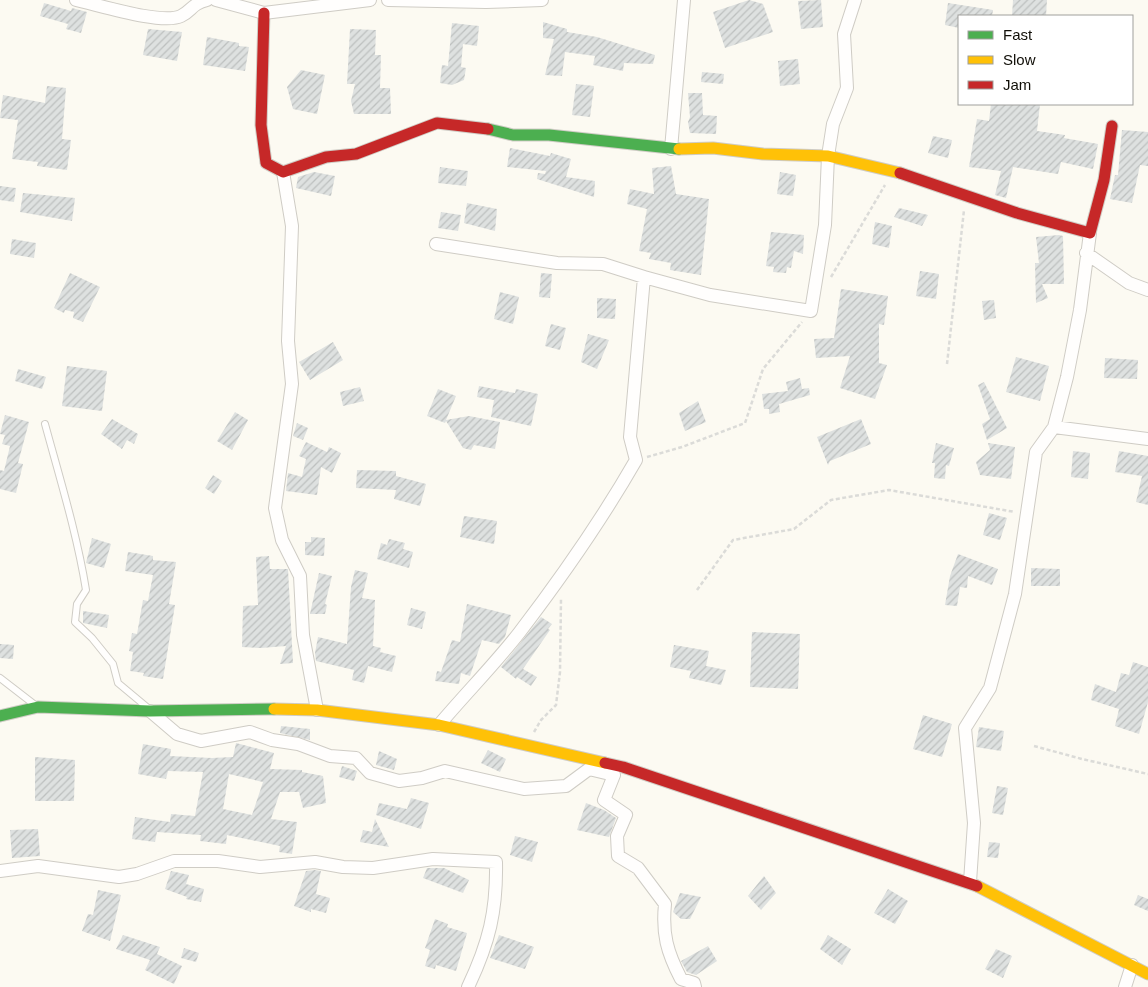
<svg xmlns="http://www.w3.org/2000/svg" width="1148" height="987" font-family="Arial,sans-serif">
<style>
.building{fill:url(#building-hatch);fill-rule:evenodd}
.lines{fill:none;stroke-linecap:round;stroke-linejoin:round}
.lane-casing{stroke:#cfccc5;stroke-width:8}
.street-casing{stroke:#cfccc5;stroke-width:14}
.fast-casing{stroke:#cfccc5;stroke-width:13}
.slow-casing{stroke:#cfccc5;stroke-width:13}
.jam-casing{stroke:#cfccc5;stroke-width:13}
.path{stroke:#dbdbd8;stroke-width:2.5;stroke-dasharray:4 2.5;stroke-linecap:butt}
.lane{stroke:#fffefd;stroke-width:6}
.street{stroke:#fffefd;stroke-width:12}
.fast{stroke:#4caf50;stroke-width:11}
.slow{stroke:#ffc107;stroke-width:11}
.jam{stroke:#c62828;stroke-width:11}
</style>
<defs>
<pattern id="building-hatch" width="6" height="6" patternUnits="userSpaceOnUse" patternTransform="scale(1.25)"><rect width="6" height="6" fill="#dee1e0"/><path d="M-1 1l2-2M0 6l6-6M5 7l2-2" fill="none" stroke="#bdc0bf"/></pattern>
</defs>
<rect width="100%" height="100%" fill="#fcfaf2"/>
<path class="building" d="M749,0L763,4L773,32L725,48L713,12Z
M821,0L823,27L801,29L798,1Z
M1013,0H1047L1046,16H1012Z
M44,3L71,11L72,8L87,12L81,33L66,29L68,24L40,16Z
M948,3L993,10L992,16H959V28L945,25Z
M543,22L567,29V32L597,37L655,55L653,64L624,63L623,71L593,65L595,56L565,52L562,76L545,75L554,39L543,38Z
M452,23L479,26L477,46L463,44L461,67L466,68L464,80L452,85L440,83L442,65L448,66Z
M148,29L182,32L177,61L143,55Z
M350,29L376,30L375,55H381L380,88H390L391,114H354L351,101L355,84H347Z
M207,37L239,43V46L249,47L245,71L203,65Z
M798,59L800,84L780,86L778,61Z
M301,70L325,75L317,114L293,109L287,87Z
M702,72L724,74L723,84L701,82Z
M576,84L594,86L590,117L572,115Z
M47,86L66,88L62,139L71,140L67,170L37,166L38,162L12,159L18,120L0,118L3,95L45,103Z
M688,93H702L703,115L717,116L716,134L690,133L688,122L690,117Z
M991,104H1040L1037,131L1065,135L1064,138L1098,144L1093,169L1061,162L1058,174L1013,167L1006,198L995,195L1001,171L969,167L977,119L989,121Z
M1122,130L1148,132V166L1140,165L1132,203L1110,199L1115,175H1118Z
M933,136L952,140L948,158L928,153Z
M510,148L550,156L551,153L571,159L566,177L595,181L594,197L537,179L538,173L545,174L546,171L507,167Z
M671,166L676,194L709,199L701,275L670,270L671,263L649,259L651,253L639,251L647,209L627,204L630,189L654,194L652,168Z
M440,167L468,171L466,186L438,183Z
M314,172L335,176L331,196L296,188L298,177Z
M780,172L796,175L793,196L777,194Z
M0,186L16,188L14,202L0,200Z
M23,193L75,198L72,221L20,212Z
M467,203L497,209L495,231L464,223Z
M899,208L928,215L922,226L894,217Z
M441,212L461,215L458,231L438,228Z
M875,222L892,226L889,248L872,244Z
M771,232L804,235L803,254L794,251L791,268L787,267L786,273L773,272L774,267L766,266Z
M1059,235L1063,236L1064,284H1042L1048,298L1036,303L1035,263H1039L1036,237Z
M12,239L36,243L34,258L10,254Z
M920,271L939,274L936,299L916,296Z
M70,273L100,287L83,322L73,318L74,312L65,310L64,313L54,308Z
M541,273L552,274L550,298L539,297Z
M841,289L888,296L884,325L879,324V363L887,365L875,399L840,388L850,356L816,358L814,339L834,338Z
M500,292L519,297L513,324L494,319Z
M597,298L616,299L615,319L597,318Z
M994,300L996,318L984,320L982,301Z
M551,324L566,328L560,350L545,346Z
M588,334L609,340L597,369L581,362Z
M333,342L343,360L310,380L299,362Z
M1016,357L1049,366L1040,401L1006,392Z
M1105,358L1138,360L1137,379L1104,378Z
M67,366L107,371L102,411L62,406Z
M18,369L46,377L42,389L15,381Z
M800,378L802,389L809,388L810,395L779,404L780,412L769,414V409H764L762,394L788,391L786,382Z
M984,382L1007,428L987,440L982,424L990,419L978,385Z
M479,386L515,393L516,389L538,394L531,426L491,417L494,400L477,397Z
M360,387L364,401L343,406L340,392Z
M438,389L456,396L446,420L469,416L500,422L495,449L474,445L471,450L463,448L446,421L445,423L427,416Z
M698,401L706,422L685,431L679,413Z
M235,412L248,420L232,450L217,441Z
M5,415L29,422L18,463L23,464L16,493L0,489V470L4,471L10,446L2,444L5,435L0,434Z
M112,419L138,434L134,444L127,440L122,449L101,434Z
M861,419L871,444L830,461L828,465L817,437Z
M297,423L308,428L303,440L293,436Z
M306,442L327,452L329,447L341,453L332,473L321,467L317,495L286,491L288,473L302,477L306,459L299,456Z
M936,443L954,448L949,466L946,465L945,479L934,478L935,463H932Z
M988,443L1015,447L1011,479L980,475L976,462L990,450Z
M1073,451L1090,453L1088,479L1071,477Z
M1119,451L1148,456V505L1136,502L1142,476L1115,472Z
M357,470L396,471V476L426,484L420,506L394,499L396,490L356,488Z
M213,475L222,481L214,494L205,488Z
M989,513L1007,518L1000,540L983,535Z
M464,516L497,521L494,544L460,537Z
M311,537L325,538L324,556L305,555V542H311Z
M92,538L111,544L104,568L86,563Z
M389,539L405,543L403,549L413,552L409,568L377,559L381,543L387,545Z
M128,552L153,556V560L176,562L169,604L175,605L163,679L143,676L144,673L130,671L133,652L129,651L132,633L137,634L143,600L148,601L153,575L125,571Z
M958,554L998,569L992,585L968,576L967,588L960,587L957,606L945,605L950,576Z
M269,556L270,569H288L293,663L280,664L286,646L261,648L242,647L243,606L258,605L256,557Z
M1031,568L1060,569V586H1031Z
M355,570L368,573L362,598L375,600L373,646L381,648L380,652L396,656L392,672L368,666L364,683L352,680L354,670L316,661L315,653L318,637L347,644L351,587Z
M319,573L332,576L325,604L327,605L325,614H310Z
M467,604L511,615L505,637L499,644L482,640L470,676L461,673L459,684L435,681L437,671L441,672L452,640L460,642Z
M411,608L426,612L422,629L407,625Z
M83,611L109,615L107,628L83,623Z
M541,617L552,624L548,629L550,630L523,669L537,677L531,686L517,677L516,679L501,667Z
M752,632L800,634L798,689L750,687Z
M0,644L14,645L13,659L0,658Z
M674,645L709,651L706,666L726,670L721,685L689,678L691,671L670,667Z
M1133,662L1148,667V702L1139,734L1115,726L1119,709L1091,700L1095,684L1116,692L1121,673L1129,675Z
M923,715L952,724L942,757L913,749Z
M281,726L310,729V740L280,733Z
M979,727L1004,731L1001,751L976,747Z
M236,743L274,753L270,769L302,770V772L323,776L326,803L303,808L299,792H280L271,819L297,822L292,854L279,852L280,846L227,835L226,844L200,841L201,835L157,832L155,842L132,839L135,817L170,822L171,814L195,816L203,772L168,771L166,779L138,774L143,744L171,749L170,756L212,758L233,757ZM229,774L263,782L252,815L223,809Z
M488,750L506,759L500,772L481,763Z
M379,751L397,759L394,770L376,765Z
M35,757L75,760L74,801H35Z
M342,766L357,771L354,781L339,777Z
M997,786L1008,788L1003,815L992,813Z
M411,798L429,803L421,829L376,815L379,803L407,809Z
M586,803L604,810L616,818L609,837L577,830Z
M375,819L389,847L360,842L363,830L372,832Z
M38,829L40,856L12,858L10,830Z
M515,836L538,842L532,862L510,855Z
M989,842L1000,843L998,858L987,857Z
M427,868H444L469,880L463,893L423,878Z
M315,870L321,871L316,894L330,898L326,913L311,909V912L294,906L306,871Z
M171,871L189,875L186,884L204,889L201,902L186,899L187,897L165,889Z
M764,876L776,893L761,910L748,896Z
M888,889L908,901L895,924L874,913Z
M98,890L121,895L110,941L82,931L88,914L93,915Z
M680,893L701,897L690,919H681L673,912Z
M1138,895L1148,899V911L1134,905Z
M435,919L448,924L447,927L467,933L456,971L436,965L435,969L425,966L430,950L425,948Z
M123,935L160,947L157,954L182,966L174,984L145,970L150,960L116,949Z
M499,935L534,947L525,969L490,958Z
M828,935L851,949L842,965L820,949Z
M708,946L717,961L696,975L687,972L681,961Z
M184,948L199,953L196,962L181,958Z
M996,949L1012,956L1003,978L985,969Z"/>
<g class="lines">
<g class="lane-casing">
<path id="lane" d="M45,424C60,479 77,534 86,590L77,604L75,622L92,638L113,664L118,683L148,708
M0,678L35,705"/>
</g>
<g class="street-casing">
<path id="street" d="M76,0C99,5 162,25 181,16C192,11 191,4 207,0
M216,0L264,13L370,0
M388,0L486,2L542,0
M671,149L684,0
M283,172L292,226L288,341L292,384L275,508L282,540L300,576L303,635L317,710
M436,244L557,263L603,264L644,277
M1086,253L1129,283L1148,290
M1054,427L1067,377L1080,310L1090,233
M150,711L177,734L201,741L250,732L272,740L298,744L330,756L356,758L370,773L399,781L422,778L445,771L524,789L566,786L589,769L614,775L604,800L626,815L617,836L618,856L638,868L665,904C662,934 667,952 681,979L694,983L695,987
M439,725C465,694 494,665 519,633C561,578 601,521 636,460L630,437L644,277L710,295L811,311L825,225L828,156L833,124L847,88L844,34L855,0
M0,871L38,866L119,877L137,874L174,861H218L260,867L315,862L343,867L373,868L433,859L496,862C497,911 489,943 468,987
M970,882L974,823L965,728L990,688L1015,594L1036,452L1054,427L1148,439
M1125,987L1132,965"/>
</g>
<g class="fast-casing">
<path id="fast" d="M488,129L513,135H549L679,149
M0,716L38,707L150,711L274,709"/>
</g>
<g class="slow-casing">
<path id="slow" d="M679,149L713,148L763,154L828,156L900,173
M274,709L317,710L439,725L605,763
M977,886L1148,974"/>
</g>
<g class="jam-casing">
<path id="jam" d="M264,13L261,125L266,163L283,172L326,157L356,154L437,123L488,129
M900,173L1017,213L1090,233L1104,180L1112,126
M605,763L623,767L977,886"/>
</g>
<path class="path" d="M831,277L885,185
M947,364L964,210
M647,457L682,447L745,423L763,369L802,322
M697,590L733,540L794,529L831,500L889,490L1015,512
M534,732L541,720L556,705L560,672L561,599
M1034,746L1082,759L1148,774"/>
<use href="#lane" class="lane"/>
<use href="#street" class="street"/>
<use href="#fast" class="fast"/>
<use href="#slow" class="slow"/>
<use href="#jam" class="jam"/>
</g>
<rect x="958" y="15" width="175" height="90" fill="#ffffff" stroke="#9f9f9c"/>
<rect x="968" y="31" width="25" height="8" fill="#4caf50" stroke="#9f9f9c"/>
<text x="1003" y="40" font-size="15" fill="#100e07">Fast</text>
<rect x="968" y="56" width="25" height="8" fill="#ffc107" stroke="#9f9f9c"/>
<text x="1003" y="65" font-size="15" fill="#100e07">Slow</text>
<rect x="968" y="81" width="25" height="8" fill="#c62828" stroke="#9f9f9c"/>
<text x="1003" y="90" font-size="15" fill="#100e07">Jam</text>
</svg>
